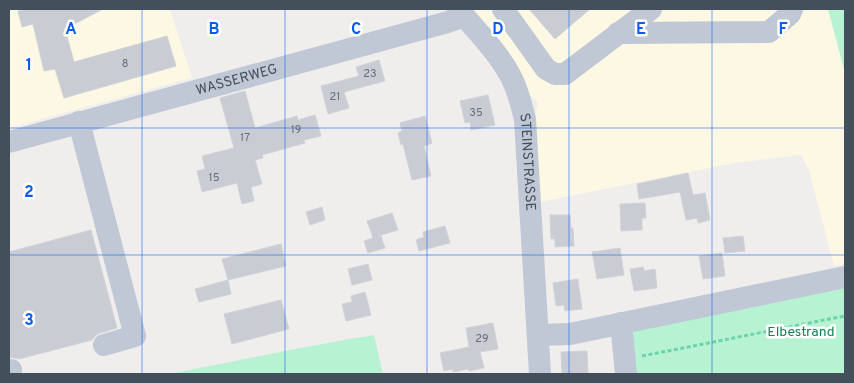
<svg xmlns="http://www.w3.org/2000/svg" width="854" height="383" font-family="Overpass,sans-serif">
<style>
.commercial{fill:#fdf8e4}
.green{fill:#b7f2d3}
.building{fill:#c9ccd3;stroke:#d1d3da}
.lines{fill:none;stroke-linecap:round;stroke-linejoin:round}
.path{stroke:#6dd3a9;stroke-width:3;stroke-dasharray:4 2.5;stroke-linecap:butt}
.minor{stroke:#bfc8d4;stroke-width:22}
.grid{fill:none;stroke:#0a5bed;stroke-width:1;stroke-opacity:0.55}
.labels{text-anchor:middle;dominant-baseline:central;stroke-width:5;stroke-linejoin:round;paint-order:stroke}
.number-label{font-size:11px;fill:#656e7a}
.street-label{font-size:14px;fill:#444f5c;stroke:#fff}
.park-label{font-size:14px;fill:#0f8353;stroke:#fff}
.grid-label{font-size:16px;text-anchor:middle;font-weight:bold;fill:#0a5bed;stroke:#fff;stroke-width:5;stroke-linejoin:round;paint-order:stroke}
</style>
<rect width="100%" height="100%" fill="#f0eded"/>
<path class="commercial" d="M9,9H170L192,78L9,128Z
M470,9H828L845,73V264L834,266L809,170L801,155L734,163L540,202L534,120L538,103L528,93Z"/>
<path class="green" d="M828,9H845V73Z
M845,280V374H623L620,329Z
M374,335L383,374H169C237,361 305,346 374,335Z"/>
<path class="building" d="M27,9H103L65,29L74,62L167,36L176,66L64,98L55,69L44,71L33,24L22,27L18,11Z
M529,9H590L555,39Z
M379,60L385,81L344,92L349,108L328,114L321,86L359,76L356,67Z
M245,91L255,128L297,116L298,120L315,115L321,136L304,140L305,143L262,155L263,158L255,160L262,184L251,187L254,201L242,204L237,183L202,192L197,171L205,169L202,156L234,148L220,98Z
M488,95L495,125L471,130L470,122L465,123L460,101Z
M425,116L432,143L424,146L431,176L412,180L403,144L401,145L398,133L402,131L400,123Z
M688,173L693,195L705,193L710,220L698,223L697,218L686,220L680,192L639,199L637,184Z
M645,203L646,218H642V230L621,231L620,204Z
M322,207L325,220L310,225L306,212Z
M392,213L398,230L378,236H381L385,248L368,253L364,241L373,238L367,221Z
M550,215H570L571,229L573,228L574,246L555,247V239H551Z
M445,226L450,243L419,251L416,240L424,237L423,232Z
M91,230L117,328L100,333L95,336L92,340L19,359L9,357V252Z
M743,236L745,251L725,253L723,238Z
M281,244L286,266L228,280L222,259Z
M620,248L624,275L597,279L592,252Z
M722,253L725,276L703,279L699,256Z
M368,264L372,280L352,285L348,269Z
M643,267L644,271L655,269L657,288L634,291L630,269Z
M578,279L582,309L565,311L564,305L556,306L553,283Z
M228,280L231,294L199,302L195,289Z
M365,292L371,315L346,321L342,304L352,302L351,296Z
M281,300L289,329L232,344L224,314Z
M493,323L498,349L480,352L484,368L469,371L468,369L453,372V369L444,371L440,353L469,347L466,328Z
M587,351L588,374H562L561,352Z"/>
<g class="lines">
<path class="path" d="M642,356L845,316"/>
<g class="minor">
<path id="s1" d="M458,9C476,30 497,51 510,75C518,89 521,104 525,119L540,374"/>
<path d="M503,9L546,69L555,74H565L651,9"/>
<path d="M618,33L769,32L790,14L792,9"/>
<path d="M79,122L135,336L104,345"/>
<path id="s2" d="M9,142L448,22L464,16"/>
<path d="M621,323L626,374"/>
<path d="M538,335L570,334L845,277"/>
<path d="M9,371L11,370"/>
</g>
</g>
<path class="grid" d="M142,9V374M285,9V374M427,9V374M569,9V374M712,9V374M9,128H845M9,255H845"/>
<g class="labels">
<g class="number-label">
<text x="125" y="64">8</text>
<text x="370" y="74">23</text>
<text x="335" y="97">21</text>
<text x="476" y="113">35</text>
<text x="296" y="130">19</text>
<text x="245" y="138">17</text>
<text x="214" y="178">15</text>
<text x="482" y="339">29</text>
</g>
<g class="street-label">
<text stroke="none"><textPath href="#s2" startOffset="236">WASSERWEG</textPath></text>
<text stroke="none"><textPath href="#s1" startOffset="174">STEINSTRASSE</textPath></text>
</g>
<g class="park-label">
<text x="801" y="332">Elbestrand</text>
</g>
</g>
<g class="grid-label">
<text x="71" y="34">A</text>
<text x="214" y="34">B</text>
<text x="356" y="34">C</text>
<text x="498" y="34">D</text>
<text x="641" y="34">E</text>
<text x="783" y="34">F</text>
<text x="29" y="70">1</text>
<text x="29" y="197">2</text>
<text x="29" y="325">3</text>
</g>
<rect width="854" height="383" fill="none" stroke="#444f5c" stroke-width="20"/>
</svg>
